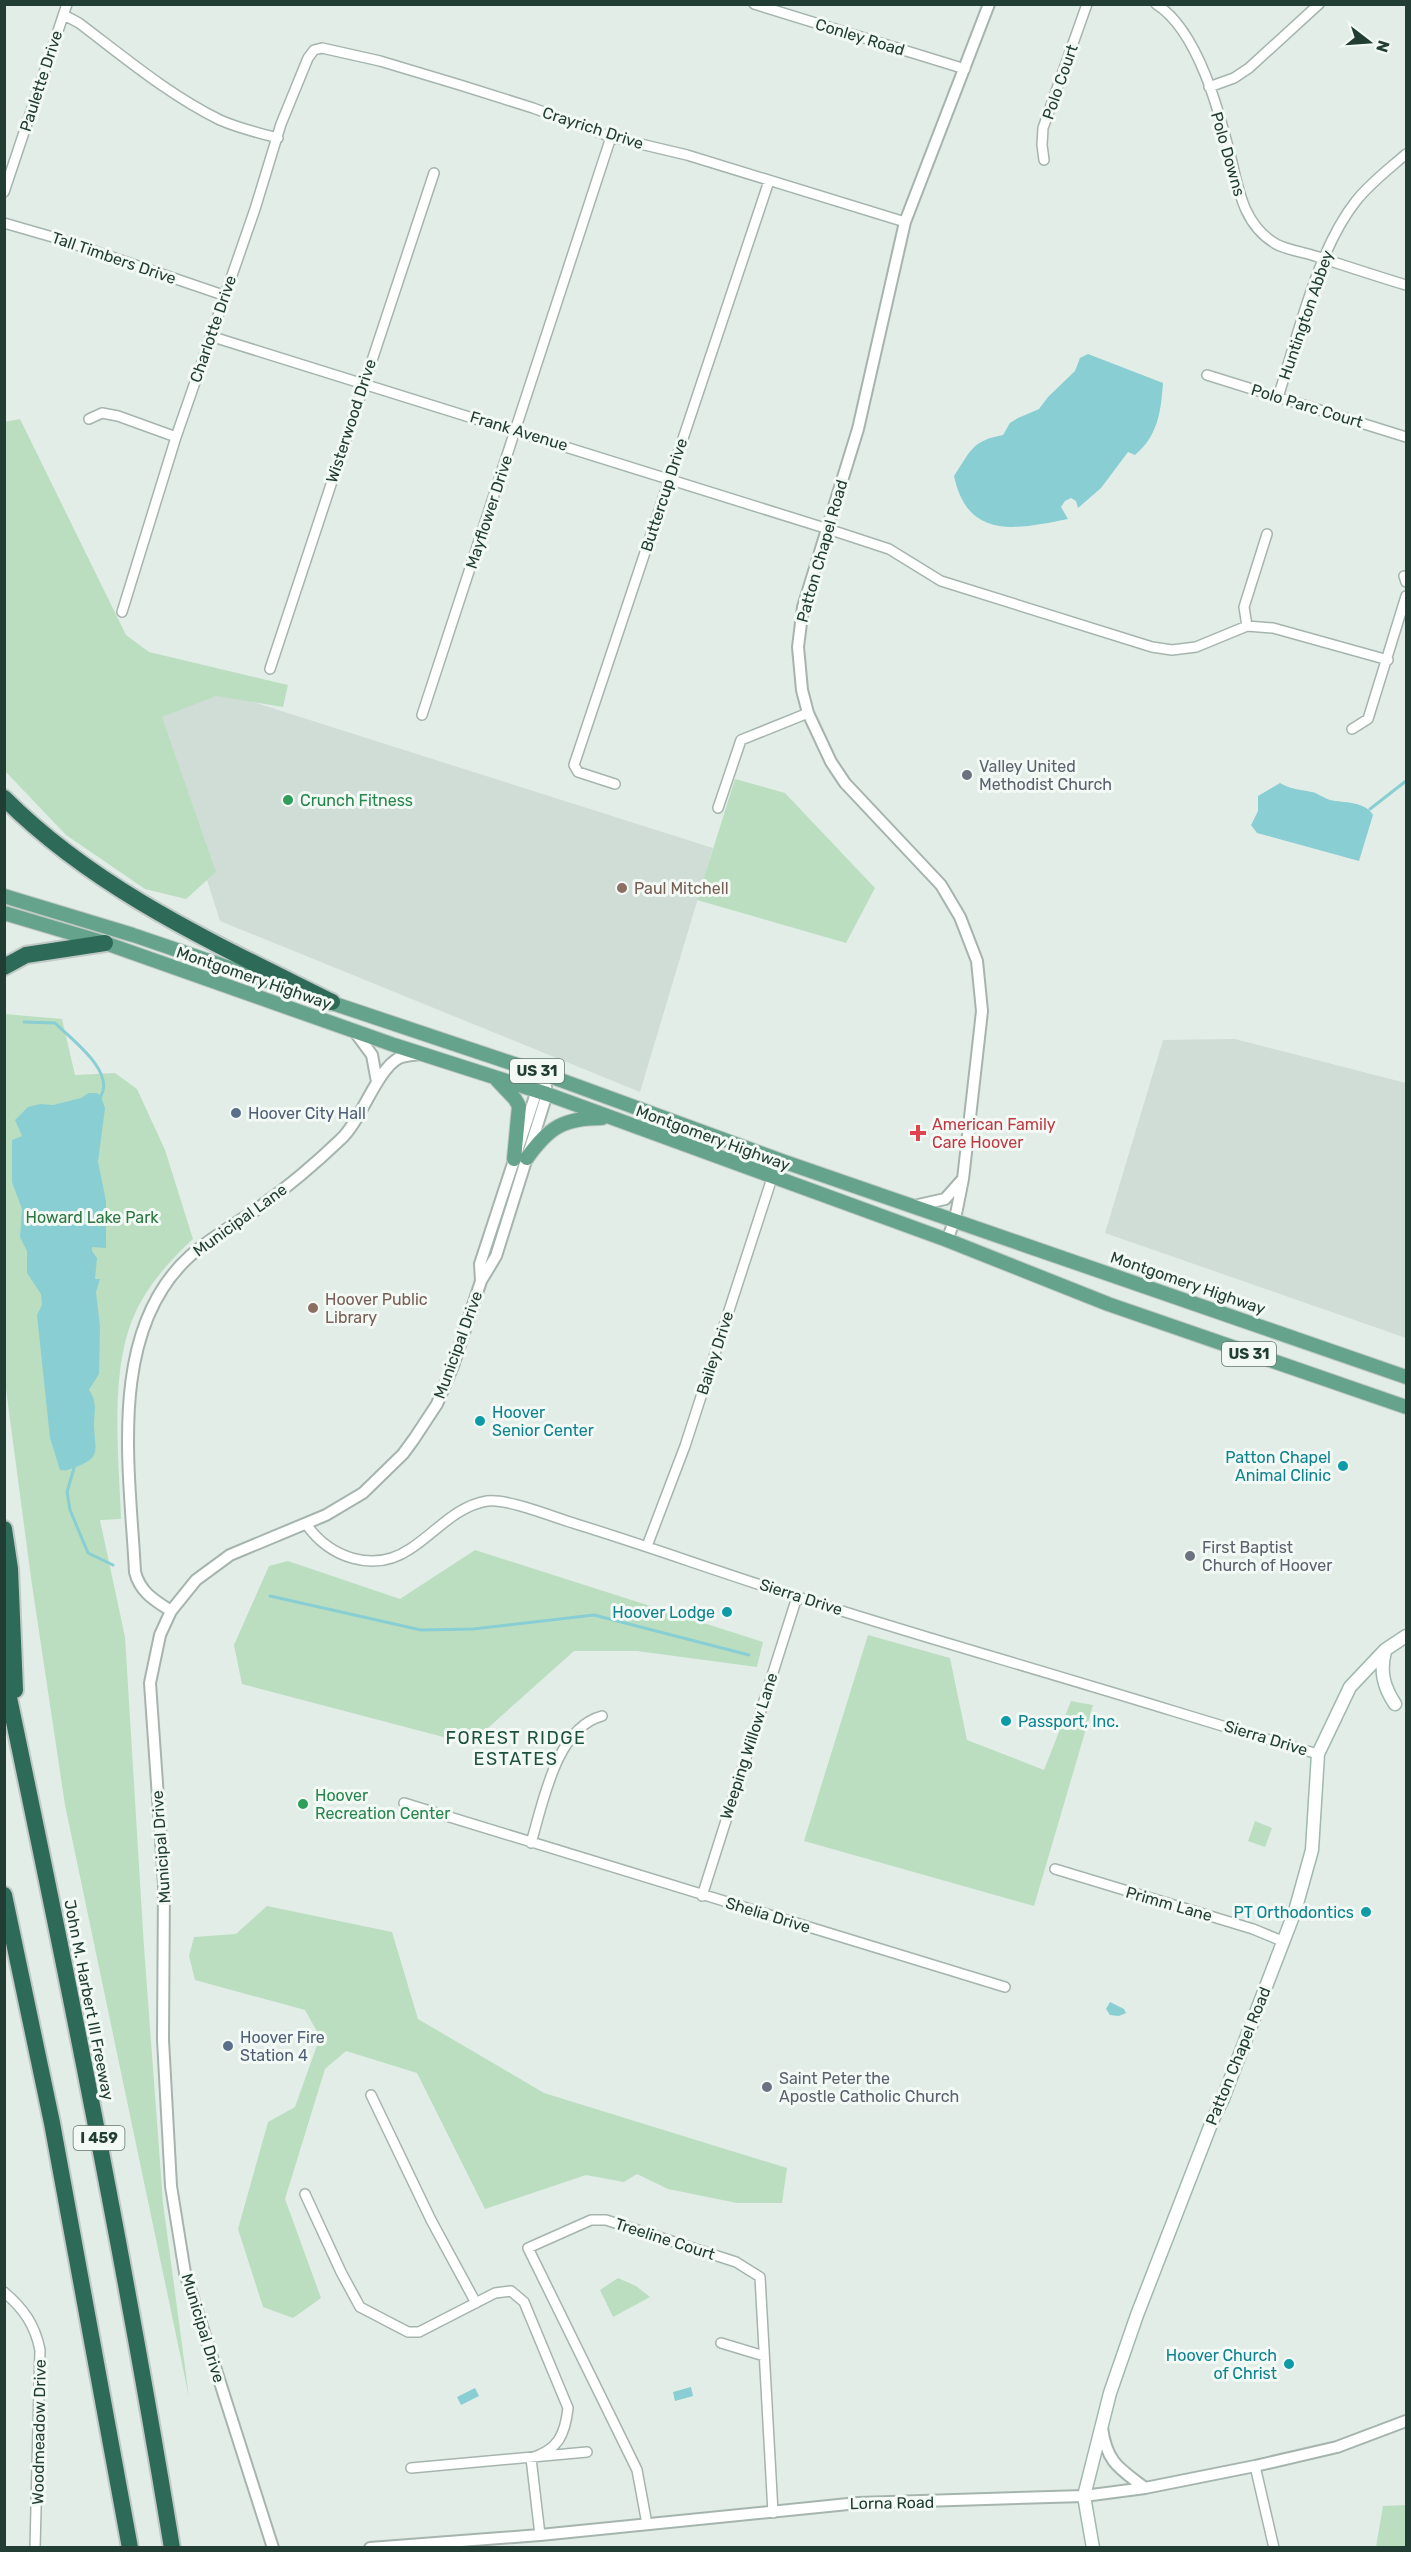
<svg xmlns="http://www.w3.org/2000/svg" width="1411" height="2552" font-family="Rubik,sans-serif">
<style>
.built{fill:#d0ddd6}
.green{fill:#bbdec1}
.water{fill:#89ced3}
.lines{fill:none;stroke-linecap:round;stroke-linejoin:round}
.stream{stroke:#89ced3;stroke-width:3}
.minor-casing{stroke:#a5b5ae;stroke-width:12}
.tertiary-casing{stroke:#a5b5ae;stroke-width:14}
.secondary-casing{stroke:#a0b9ae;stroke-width:15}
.primary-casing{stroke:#c1c9c6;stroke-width:16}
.motorway-casing{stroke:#c1c9c6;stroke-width:20}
.minor{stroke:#fff;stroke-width:9}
.tertiary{stroke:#fff;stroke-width:10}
.secondary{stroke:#fff;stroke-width:12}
.primary{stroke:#66a38d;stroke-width:14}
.motorway{stroke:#2d6b58;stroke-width:16}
.worship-dot{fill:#6b7280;stroke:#f3f9f5;stroke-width:2}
.leisure-dot{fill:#2e9e5b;stroke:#f3f9f5;stroke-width:2}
.education-dot{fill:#8d6e63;stroke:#f3f9f5;stroke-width:2}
.service-dot{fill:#5c6f8a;stroke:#f3f9f5;stroke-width:2}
.health-dot{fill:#e0444e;stroke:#f3f9f5;stroke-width:2}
.culture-dot{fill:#0f9aa8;stroke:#f3f9f5;stroke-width:2}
.labels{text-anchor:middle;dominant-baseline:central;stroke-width:6;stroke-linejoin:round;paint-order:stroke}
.shield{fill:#f3f9f5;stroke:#61766e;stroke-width:1.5}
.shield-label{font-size:15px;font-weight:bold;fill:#223e34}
.street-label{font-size:16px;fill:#223e34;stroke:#f3f9f5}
.worship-label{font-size:16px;fill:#5b616d;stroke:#f3f9f5;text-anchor:start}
.leisure-label{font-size:16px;fill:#27864d;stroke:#f3f9f5;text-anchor:start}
.education-label{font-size:16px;fill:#785e54;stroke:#f3f9f5;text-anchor:start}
.service-label{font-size:16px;fill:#4e5e75;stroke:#f3f9f5;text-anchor:start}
.health-label{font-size:16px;fill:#be3a42;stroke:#f3f9f5;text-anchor:start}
.park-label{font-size:16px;fill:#2b7641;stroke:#f3f9f5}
.culture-label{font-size:16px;fill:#0d838f;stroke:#f3f9f5;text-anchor:end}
.neighbourhood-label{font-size:18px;letter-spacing:1.5px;fill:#1d513f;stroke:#f3f9f5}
</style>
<rect width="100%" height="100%" fill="#e2ede7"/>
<path class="built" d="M215,690L713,848L640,1092L220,921L155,716Z
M1235,1039L1406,1083V1338L1105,1233L1163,1040Z"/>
<path class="green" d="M20,419L126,635L149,652L288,685L283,707L216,696L162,717L216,872L186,899L145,889L66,835L5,771L4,422Z
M735,779L785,793L875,888L846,943L697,900Z
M4,1014L62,1019L75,1075L115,1073L137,1089L165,1150L193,1239C165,1265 139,1295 128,1332C111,1387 119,1461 121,1519L100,1520L125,1637L144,1947L163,2203L189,2397L65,1805L31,1578L4,1374Z
M475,1550L763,1642L757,1667L637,1651H574L470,1744L242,1684L234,1645L269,1566L288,1561L400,1599Z
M868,1635L950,1658L967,1740L1044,1770L1071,1701L1093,1705L1034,1906L804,1841Z
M1255,1821L1272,1828L1265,1847L1248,1841Z
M267,1906L392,1932L418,2019L544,2093L787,2168L782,2203H737L668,2189L637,2174L624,2182L586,2175L485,2209L417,2073L346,2051L325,2069L285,2199L321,2298L293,2318L263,2307L238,2229L268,2122L295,2107L320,2037L305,2010L195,1980L189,1956L194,1937L236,1934Z
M618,2278L636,2286L650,2297L613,2317L600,2290Z
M1406,2505V2547H1376L1383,2506Z"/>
<path class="water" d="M1088,354L1163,383C1161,411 1158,436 1135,455L1128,452L1101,488L1078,508L1076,501L1071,498L1065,501L1061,507L1068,519C1017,529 968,541 954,476C971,451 971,441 1003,435L1010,423L1018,418L1039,409L1048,397L1075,371L1080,358Z
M1280,783C1290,789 1301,790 1312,792C1318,793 1323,798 1330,800C1344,803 1365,801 1373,815L1359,861L1257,833L1251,825L1258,811V796Z
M89,1093H97L101,1096L105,1108L98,1162L106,1201V1248L92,1247V1251L97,1258L95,1279H100L96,1292L100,1327L99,1374L89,1390C98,1403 94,1411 94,1425C95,1452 102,1458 73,1468C67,1470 67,1471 60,1470L50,1438L37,1315L42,1305L41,1294L27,1273V1251L20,1237L22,1209L12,1182V1140L22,1136L15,1120L28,1107L40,1104L53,1105L81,1098Z
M1110,2002L1124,2009L1126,2013L1119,2016L1110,2015L1106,2009Z
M691,2387L693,2396L675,2401L673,2392Z
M475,2388L479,2396L461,2405L457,2397Z"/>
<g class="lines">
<path class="stream" d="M1370,809L1406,781
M24,1022L55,1023C71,1039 115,1071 101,1096
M74,1468L67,1492L70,1510L88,1553L113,1565
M270,1596L421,1630L473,1629L594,1615L749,1655"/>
<g class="minor-casing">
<path id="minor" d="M754,4L965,69
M1156,4C1199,31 1220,115 1232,162C1239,193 1245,226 1276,244C1287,250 1303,252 1315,256C1346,266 1376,276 1406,285
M64,15L79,23C124,57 169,95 220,120C238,128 258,133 278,138
M1209,87L1234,78L1249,68L1319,4
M1044,160L1042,145L1043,128L1087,4
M4,192L67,4
M4,223L56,238L223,295
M210,336L828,529L889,549L941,581L1152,647L1172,650L1196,647L1247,626L1273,628L1388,660
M1207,375L1406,437
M1278,397C1298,336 1317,250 1356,201C1370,183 1389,169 1406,154
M89,419L102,413L118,416L176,437
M1404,576L1406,582
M122,612L176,437L255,209L281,124L308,58L314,50L322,48L380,61L460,85L533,108L611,137L687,155L905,222
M1247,626L1244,607L1267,534
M270,669L434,173
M422,715L611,137
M1352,729L1368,719L1406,596
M615,784L578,772L574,765L769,181
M718,808L741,740L808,713
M306,1524C329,1557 373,1574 410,1549C435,1533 456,1506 487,1501C507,1498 556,1518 576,1524C651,1547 724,1574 798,1597C896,1629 995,1657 1094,1687C1168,1709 1243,1733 1318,1754
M647,1546L685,1446L772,1178L771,1157
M404,1803L1005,1987
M531,1843C543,1803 556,1728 602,1716
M1055,1869L1253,1929L1282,1941
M702,1896L797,1597
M371,2095L431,2220L476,2303
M305,2194L341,2272L360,2307L408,2332H419L495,2293L511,2291L524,2302L568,2408C565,2435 558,2450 531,2458L540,2535
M4,2292C24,2309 35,2325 40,2350L35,2548
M721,2343L764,2356
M1255,2466L1274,2548
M411,2468L587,2452
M647,2524L637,2470L528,2248L591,2220H606L736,2262L760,2277L773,2513"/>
</g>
<g class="tertiary-casing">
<path id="tertiary" d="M355,1032L372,1055L377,1082
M914,1206L945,1199L961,1181
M947,1240L955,1219L963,1179L979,1038L982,1011L977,961L960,917L941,885L845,783L831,762L808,713L802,690L798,647L803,607L858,429L905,222L989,4
M481,1281L480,1264L539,1084
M171,1611C154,1600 140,1592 135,1572C130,1471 106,1332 190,1256C211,1237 238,1223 261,1206C289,1186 316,1163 341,1139C361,1121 377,1069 399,1058C405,1055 414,1055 421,1054
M1102,2428C1107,2463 1119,2468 1145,2488
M273,2548L185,2273L171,2186L163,2040L164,1884L150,1683L160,1635L171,1611L196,1580L230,1555L326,1515L363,1493L403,1454L414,1439L437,1404L453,1366L481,1281L496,1256L547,1094L544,1074
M370,2548L540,2535L858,2503L1084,2496L1145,2488L1255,2466L1337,2447L1406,2421"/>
</g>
<g class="secondary-casing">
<path id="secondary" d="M1385,1651C1380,1671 1383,1686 1395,1704
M1093,2548L1084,2496L1110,2393L1137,2315L1213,2119L1222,2101L1295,1911L1312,1850L1318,1754L1350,1687L1385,1650L1406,1636"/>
</g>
<g class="primary-casing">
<path id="primary" d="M4,896L133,935L294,990
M4,913L105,943L394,1045L547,1094L947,1240L1108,1304L1406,1407
M323,1000L544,1074L782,1161L1406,1377
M497,1080L515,1099L519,1106L514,1159
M527,1158C549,1127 564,1118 602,1118"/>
</g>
<g class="motorway-casing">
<path id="motorway" d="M4,798C97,891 216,944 332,1002
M4,967L26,955L105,943
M4,1529L10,1569L15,1690
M4,1674C65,1964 124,2255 172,2548
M4,1895L52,2123L130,2548"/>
</g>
<use href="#minor" class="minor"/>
<use href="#tertiary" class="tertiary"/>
<use href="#secondary" class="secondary"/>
<use href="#primary" class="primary"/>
<use href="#motorway" class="motorway"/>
</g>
<g class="worship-dot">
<circle cx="967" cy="775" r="6"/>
<circle cx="1190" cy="1556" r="6"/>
<circle cx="767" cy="2087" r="6"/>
</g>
<g class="leisure-dot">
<circle cx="288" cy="800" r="6"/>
<circle cx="303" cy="1804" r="6"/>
</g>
<g class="education-dot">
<circle cx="622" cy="888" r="6"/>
<circle cx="313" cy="1308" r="6"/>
</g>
<g class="service-dot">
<circle cx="236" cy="1113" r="6"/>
<circle cx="228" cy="2046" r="6"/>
</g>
<path class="health-dot" d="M915 1124h6v6h6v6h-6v6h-6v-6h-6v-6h6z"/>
<g class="culture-dot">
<circle cx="480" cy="1421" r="6"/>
<circle cx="1343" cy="1466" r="6"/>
<circle cx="727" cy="1612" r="6"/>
<circle cx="1006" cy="1721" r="6"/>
<circle cx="1366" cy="1912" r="6"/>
<circle cx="1289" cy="2364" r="6"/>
</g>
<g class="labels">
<g class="shield">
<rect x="510" y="1059" width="54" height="24" rx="4.5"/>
<rect x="1222" y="1342" width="54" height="24" rx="4.5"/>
<rect x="73.5" y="2126" width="51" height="24" rx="4.5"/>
</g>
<g class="shield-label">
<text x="537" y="1071">US 31</text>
<text x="1249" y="1354">US 31</text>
<text x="99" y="2138">I 459</text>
</g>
<g class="street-label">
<text transform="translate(860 37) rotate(17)">Conley Road</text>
<text transform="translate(41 81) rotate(-72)">Paulette Drive</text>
<text transform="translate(1060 82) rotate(-71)">Polo Court</text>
<text transform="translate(593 128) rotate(18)">Crayrich Drive</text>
<text transform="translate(1228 154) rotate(74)">Polo Downs</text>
<text transform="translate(114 258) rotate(19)">Tall Timbers Drive</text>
<text transform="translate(1306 315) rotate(-71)">Huntington Abbey</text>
<text transform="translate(213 329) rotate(-71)">Charlotte Drive</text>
<text transform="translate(1307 406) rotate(17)">Polo Parc Court</text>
<text transform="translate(351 421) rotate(-72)">Wisterwood Drive</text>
<text transform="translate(519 431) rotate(17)">Frank Avenue</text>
<text transform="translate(664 495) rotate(-72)">Buttercup Drive</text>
<text transform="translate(489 512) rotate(-72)">Mayflower Drive</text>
<text transform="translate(822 551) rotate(-74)">Patton Chapel Road</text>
<text transform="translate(254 978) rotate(19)">Montgomery Highway</text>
<text transform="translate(713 1138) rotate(20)">Montgomery Highway</text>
<text transform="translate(240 1220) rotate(-36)">Municipal Lane</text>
<text transform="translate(1188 1283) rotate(19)">Montgomery Highway</text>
<text transform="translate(458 1345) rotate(-70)">Municipal Drive</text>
<text transform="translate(715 1353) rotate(-72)">Bailey Drive</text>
<text transform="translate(801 1597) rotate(18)">Sierra Drive</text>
<text transform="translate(1266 1738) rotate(17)">Sierra Drive</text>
<text transform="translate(749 1746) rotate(-72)">Weeping Willow Lane</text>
<text transform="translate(161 1847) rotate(-94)">Municipal Drive</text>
<text transform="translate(1169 1904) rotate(16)">Primm Lane</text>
<text transform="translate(768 1915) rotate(17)">Shelia Drive</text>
<text transform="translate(89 2000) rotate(79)">John M. Harbert III Freeway</text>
<text transform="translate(1238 2056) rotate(-68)">Patton Chapel Road</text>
<text transform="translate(665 2239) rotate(18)">Treeline Court</text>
<text transform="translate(203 2328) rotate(73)">Municipal Drive</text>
<text transform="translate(39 2432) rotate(-89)">Woodmeadow Drive</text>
<text transform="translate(892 2503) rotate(-1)">Lorna Road</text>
</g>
<g class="worship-label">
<text x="979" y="766">Valley United<tspan x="979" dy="18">Methodist Church</tspan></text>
<text x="1202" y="1547">First Baptist<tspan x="1202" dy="18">Church of Hoover</tspan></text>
<text x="779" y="2078">Saint Peter the<tspan x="779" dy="18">Apostle Catholic Church</tspan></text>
</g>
<g class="leisure-label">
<text x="300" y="800">Crunch Fitness</text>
<text x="315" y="1795">Hoover<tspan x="315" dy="18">Recreation Center</tspan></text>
</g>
<g class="education-label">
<text x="634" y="888">Paul Mitchell</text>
<text x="325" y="1299">Hoover Public<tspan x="325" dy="18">Library</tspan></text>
</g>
<g class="service-label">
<text x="248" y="1113">Hoover City Hall</text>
<text x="240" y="2037">Hoover Fire<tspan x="240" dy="18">Station 4</tspan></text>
</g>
<g class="health-label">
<text x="932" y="1124">American Family<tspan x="932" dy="18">Care Hoover</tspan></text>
</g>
<g class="park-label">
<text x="92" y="1217">Howard Lake Park</text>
</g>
<g class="culture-label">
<text x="492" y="1412" text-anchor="start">Hoover<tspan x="492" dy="18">Senior Center</tspan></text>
<text x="1331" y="1457">Patton Chapel<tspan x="1331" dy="18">Animal Clinic</tspan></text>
<text x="715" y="1612">Hoover Lodge</text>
<text x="1018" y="1721" text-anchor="start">Passport, Inc.</text>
<text x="1354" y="1912">PT Orthodontics</text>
<text x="1277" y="2355">Hoover Church<tspan x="1277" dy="18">of Christ</tspan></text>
</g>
<g class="neighbourhood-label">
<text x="516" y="1738">FOREST RIDGE<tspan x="516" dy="21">ESTATES</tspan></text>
</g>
</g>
<rect width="1411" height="2552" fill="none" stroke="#223e34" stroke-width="12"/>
<g transform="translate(1369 42) rotate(107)" stroke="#f3f9f5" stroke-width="4.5" paint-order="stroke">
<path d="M0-4.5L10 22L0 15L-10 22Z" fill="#223e34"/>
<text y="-9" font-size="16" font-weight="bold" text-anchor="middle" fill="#223e34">N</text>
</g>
</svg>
